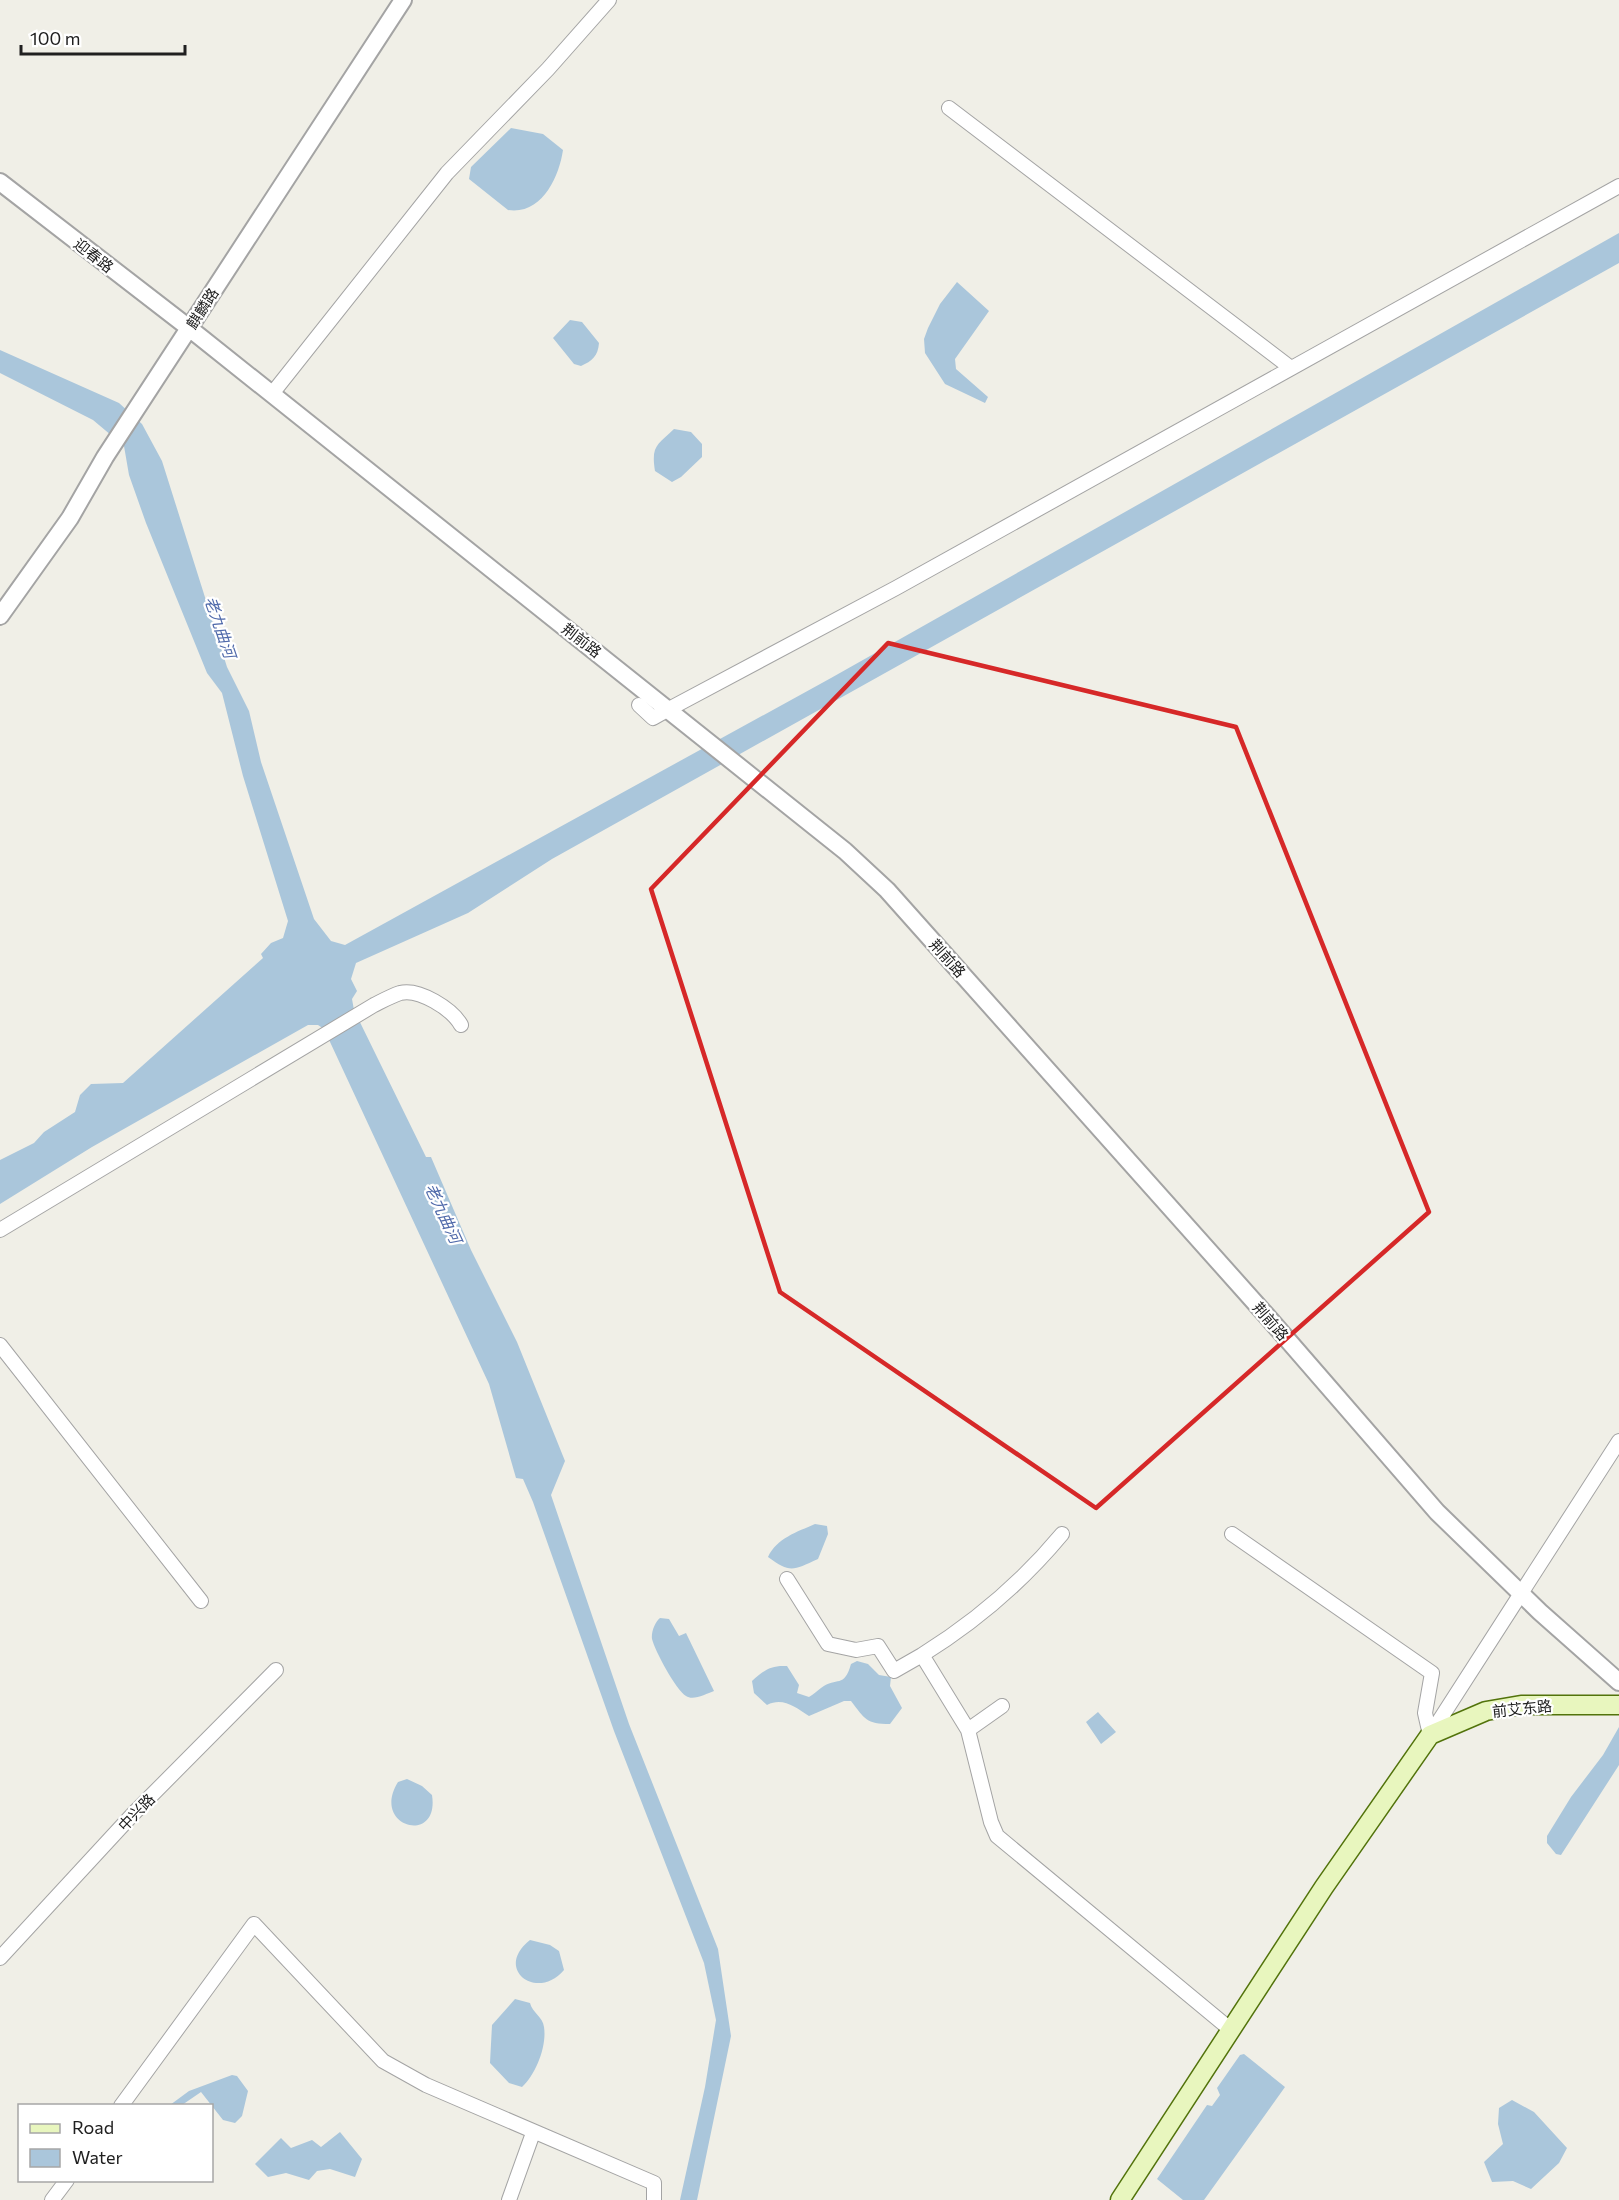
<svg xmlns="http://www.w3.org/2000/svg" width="1619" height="2200" font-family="Commissioner,'Noto Sans SC',sans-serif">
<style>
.water{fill:#aac6db}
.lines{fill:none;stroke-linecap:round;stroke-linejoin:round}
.minor-casing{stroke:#a4a4a4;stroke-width:16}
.tertiary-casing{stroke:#a4a4a4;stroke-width:20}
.secondary-casing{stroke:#52730b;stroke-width:21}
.minor{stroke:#fff;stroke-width:14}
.tertiary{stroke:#fff;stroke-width:16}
.secondary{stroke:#e8f6be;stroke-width:18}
.marked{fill:none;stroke:#d62828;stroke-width:4.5;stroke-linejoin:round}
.labels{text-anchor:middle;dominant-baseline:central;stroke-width:4.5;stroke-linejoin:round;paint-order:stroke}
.street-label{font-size:15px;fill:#202020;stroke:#fff}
.water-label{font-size:16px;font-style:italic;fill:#516bab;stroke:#fff}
</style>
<rect width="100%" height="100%" fill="#f0efe7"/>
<path class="water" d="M511,128L543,134L563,150C559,177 542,215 508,210L469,179L471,167Z
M1619,233V263L552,859L468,913L356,963L351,979L357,991L352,999L354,1010L426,1157H431L471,1250L517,1342L565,1461L551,1495L629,1724L718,1949L731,2036L697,2200H680L705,2087L716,2020L704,1963L614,1731L533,1502L523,1479L516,1478L489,1384L324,1029L318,1025H308L92,1147L0,1204V1160L34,1143L44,1132L75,1112L80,1095L91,1084L123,1083L263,958L261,954L271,943L283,938L288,921L243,776L222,693L207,673L146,523L129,475L124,446L93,420L0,373V350L119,403L142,424L162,461L227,667L249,711L261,762L314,919L331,941L345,945L831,678Z
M957,282L989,311L955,359L956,369L988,397L985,403L945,384L925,353L924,339L928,328L940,304Z
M570,320L582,322L599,343C598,356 592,361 581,366L574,364L553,338Z
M674,429L691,432L702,444V457L681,477L672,482L655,471C651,446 657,445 674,429Z
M815,1524L827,1526L828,1534L818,1559C793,1570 791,1574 768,1557C777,1538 797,1532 815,1524Z
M660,1618L669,1619L679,1636L686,1633L714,1691C706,1694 693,1701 686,1696C676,1690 655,1651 652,1639C651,1632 655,1622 660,1618Z
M857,1661L868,1664L879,1675L891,1677L890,1686L902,1708L890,1724C866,1724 865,1719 851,1701H844L809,1716C795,1707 783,1697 767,1705L754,1693L752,1681C764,1670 771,1665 787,1666L799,1685L797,1693L809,1697C814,1694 817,1691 821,1688C837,1676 844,1689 851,1664Z
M1098,1712L1116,1732L1101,1744L1086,1722Z
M1619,1727V1765L1561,1855L1556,1854L1547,1843V1836L1571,1797L1603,1755Z
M407,1779L422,1786L432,1795C440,1846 370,1827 398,1782Z
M530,1940L550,1945L559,1951L564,1970C537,2002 493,1969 530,1940Z
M515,1999L530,2003C532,2012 543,2017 544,2027C547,2046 536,2074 522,2087L509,2083L490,2063L492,2025Z
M1244,2054L1285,2087L1204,2200H1183L1157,2179L1207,2105L1212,2106L1220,2095L1217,2088L1240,2055Z
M232,2075L237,2076L248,2091L242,2116L235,2123L223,2120L201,2092L182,2105H170L189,2091Z
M1512,2100L1534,2112L1567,2148L1559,2163L1531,2189L1513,2181L1492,2182L1484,2162L1503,2144L1498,2124L1499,2108Z
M340,2132L362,2159L355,2177L330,2169L317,2171L309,2180L286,2173L268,2177L255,2164L281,2138L291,2148L312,2140L321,2147Z"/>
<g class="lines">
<g class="minor-casing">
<path id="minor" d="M949,108L1291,368
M275,390L447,173L548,69L609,0
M639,705L653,718L669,709L896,588L1619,186
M0,1230L374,1005C382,1001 391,996 400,993C419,988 452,1009 461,1025
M0,1345L201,1601
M1232,1534L1432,1673L1425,1713L1430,1735
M787,1579L828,1644L856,1650L878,1646L894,1671L922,1655L968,1730L991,1822L997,1836L1231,2030
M922,1655C975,1622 1023,1581 1062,1534
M968,1730L1002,1706
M1430,1735L1619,1441
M0,1958L133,1814L276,1670
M121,2106L254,1924L383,2061L426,2085L654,2183V2200
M52,2200L67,2180
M509,2200L533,2133"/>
</g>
<g class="tertiary-casing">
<path id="tertiary" d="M0,182L189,328L845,851L887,890L1266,1315L1437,1512L1540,1612L1619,1682
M0,616L70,518L105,457L403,0"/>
</g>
<g class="secondary-casing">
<path id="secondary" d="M1120,2200L1324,1887L1430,1735L1486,1711L1521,1705H1619"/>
</g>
<use href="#minor" class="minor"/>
<use href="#tertiary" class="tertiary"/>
<use href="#secondary" class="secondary"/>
</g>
<path class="marked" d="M888,643L1236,727L1429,1212L1096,1508L780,1292L651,889Z"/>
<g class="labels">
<g class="street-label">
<text transform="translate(94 255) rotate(38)">迎春路</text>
<text transform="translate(202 308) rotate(-57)">麒麟路</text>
<text transform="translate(582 640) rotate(38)">荆前路</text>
<text transform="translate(948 958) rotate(48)">荆前路</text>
<text transform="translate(1271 1321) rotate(49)">荆前路</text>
<text transform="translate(1522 1708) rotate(-6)">前艾东路</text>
<text transform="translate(136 1812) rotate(-46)">中兴路</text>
</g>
<g class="water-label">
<text transform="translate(221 627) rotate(71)">老九曲河</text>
<text transform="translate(444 1213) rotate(65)">老九曲河</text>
</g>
</g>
<rect x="18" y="2104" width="195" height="78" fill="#ffffff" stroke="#a6a6a6" stroke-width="1.5"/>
<rect x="30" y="2124" width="30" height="9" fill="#e8f6be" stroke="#a6a6a6" stroke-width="1.5"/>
<text x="72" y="2134" font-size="18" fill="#202020">Road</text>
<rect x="30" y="2149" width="30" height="18" fill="#aac6db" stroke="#a6a6a6" stroke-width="1.5"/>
<text x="72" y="2164" font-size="18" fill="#202020">Water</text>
<path d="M21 45v9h164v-9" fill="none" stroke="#202020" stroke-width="3"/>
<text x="30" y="45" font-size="18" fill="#202020" stroke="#ffffff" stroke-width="4.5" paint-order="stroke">100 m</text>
</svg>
